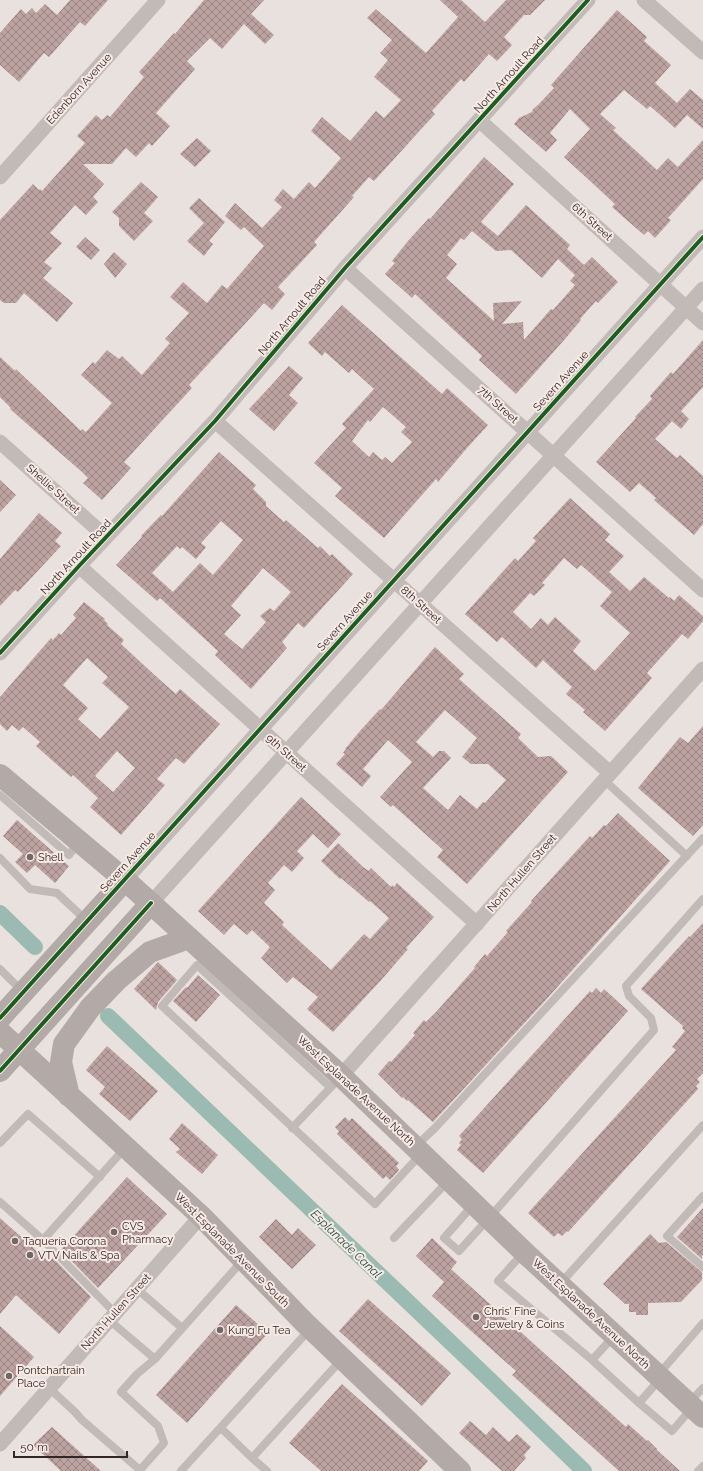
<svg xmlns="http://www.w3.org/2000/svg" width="703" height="1471" font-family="Raleway,sans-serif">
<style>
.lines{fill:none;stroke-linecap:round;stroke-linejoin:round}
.canal{stroke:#9bbab2;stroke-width:16}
.building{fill:url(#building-cross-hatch);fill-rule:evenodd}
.lane{stroke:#c2bab7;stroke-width:8}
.street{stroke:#c2bab7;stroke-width:15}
.secondary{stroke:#b3aaa7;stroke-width:22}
.cycleway-casing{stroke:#f7eae4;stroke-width:6}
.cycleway{stroke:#1b5e20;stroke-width:4}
.poi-dot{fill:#726866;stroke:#f7eae4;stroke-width:1.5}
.labels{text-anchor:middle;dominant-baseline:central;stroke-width:4;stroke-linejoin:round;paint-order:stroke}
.street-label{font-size:11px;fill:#322726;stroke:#f7eae4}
.poi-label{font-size:11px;fill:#322726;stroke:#f7eae4;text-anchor:start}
.water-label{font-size:12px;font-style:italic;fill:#1f5047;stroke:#f7eae4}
</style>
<defs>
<pattern id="building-cross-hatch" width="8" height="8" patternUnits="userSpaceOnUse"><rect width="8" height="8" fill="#bca2a0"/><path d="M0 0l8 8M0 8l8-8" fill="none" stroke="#998482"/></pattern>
</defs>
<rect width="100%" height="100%" fill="#e9e1dd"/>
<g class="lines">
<path class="canal" d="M0,913L35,947
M108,1016L488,1378L584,1471"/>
</g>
<path class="building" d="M70,0H108L85,26L80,22L49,57L44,53L19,82L0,65V33L21,9L26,14L32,8L36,13L45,4L57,15Z
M204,0H264L251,14L274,35L265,44L244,24L222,49L210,38L187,61L195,69L156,113L170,126L152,146L149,143L136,157L126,148L112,164H83L104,184L93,197L98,202L86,215L75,205L50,233L62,243L44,262L52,268L43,278L73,303L57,322L24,293L16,303H4L0,300V220L33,184L39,190L40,189L42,191L85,143L77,136L96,115L102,120L107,115L110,117L144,77L139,72L174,33L175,34Z
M440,0H461L485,22L506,0H545L530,15H524L504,37L512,45L497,61L489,54L464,82L461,79L432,111L435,114L374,181L369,177L352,196L354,197L314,242L317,245L278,287L285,294L272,310L264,303L189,385L192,388L124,462L131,468L102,500L83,483L88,478L82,472L10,409L11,408L0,397V357L15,371L16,369L81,431L82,429L86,432L112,403L81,375L93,362L95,364L107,350L119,359L122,356L142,375L170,343L165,339L189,313L170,297L183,282L207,303L222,285L227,289L264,246L244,227L241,230L225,216L235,203L262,228L282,207L274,200L283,189L294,199L309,182L315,188L341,158L311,131L322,117L350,141L376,111L384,118L401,100L374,77L388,60L380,53L392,40L367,18L376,9L426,53L458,17Z
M617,10L647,37L644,41L671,65L655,83L677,103L690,89L703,100V129L687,115L675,128L650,106L647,109L624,90L600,114L616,128L613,130L657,170L668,158L678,167L703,140V179L668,218L671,220L655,238L648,231L644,235L612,207L615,204L564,157L590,129L570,109L550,133L557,140L546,152L514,124L519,118L532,112L533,109L538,105L554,88L551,85Z
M197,138L211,151L195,167L180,154Z
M484,157L514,184L481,222L498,236L526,205L570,245L567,249L584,265L592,257L618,282L598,303L596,301L580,319L581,320L565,339L516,394L479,360L482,356L455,331L415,294L412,298L385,274L395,263L392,261L408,241L429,218L430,219ZM472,231L496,251L511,250L542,278L558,259L575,275L570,281L575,285L553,310L551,309L524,340L523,322L502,324L522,301L493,303L494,321L446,278L457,264L447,255L461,238L464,240Z
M141,182L158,197L144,213L153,221L134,241L119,226V218L112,212Z
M199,198L225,222L209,241L213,244L204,256L187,241L204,223L189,208Z
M85,237L100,250L91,260L76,247Z
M114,252L127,264L115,278L104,264Z
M342,305L442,394L447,388L488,425L467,448L438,482L436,479L384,538L335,496L342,488L314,463L346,428L342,424L374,389L352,369L349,373L325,352L322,356L308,343ZM383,407L406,427L401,432L412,442L392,463L385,457L382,460L373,452L369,457L352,441L368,420L370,422Z
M703,340V387L681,411L689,419L681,429L672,421L655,439L677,458L680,455L703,476V524L694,535L654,500L656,498L639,483L630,492L596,462L636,418L635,417L652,399L650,396L671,372L673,374Z
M289,366L303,378L289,395L298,403L274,431L249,409Z
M219,452L256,485L253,489L266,502V506L284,522L286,520L318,548L320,546L330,556L332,554L353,574L304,628L298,623L282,642L287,648L251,689L215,655L218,651L160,598L157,601L116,565L142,537L141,536L161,515L162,516ZM221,521L243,540L213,575L200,563L173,592L152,573L177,546L180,549L182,547L196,559L206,547L201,543ZM263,568L291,592L274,611L270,608L260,616L266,622L242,649L224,634L241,615L231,606Z
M0,480L16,495L0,512Z
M570,498L610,534L605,540L624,556L609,572L630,591L644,577L669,598L670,597L674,601L679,595L703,616V621L688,639L682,634L647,673L652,678L605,731L583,712L585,710L566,694L572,687L543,660L536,668L502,637L497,642L465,614L515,558L518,561L536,541L533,538ZM564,558L577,569L581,565L612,592L600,606L630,633L595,671L573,651L581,641L555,617L548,625L541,618L531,629L513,612L530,593L534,596L545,585L542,583Z
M39,513L62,533L55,541L61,546L18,592L15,590L0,606V559Z
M84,602L105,619L104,620L108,624L107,625L124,640L121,644L160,680L176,694L180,689L220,724L184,764L176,758L157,779L165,785L121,835L90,807L98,798L73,775L71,777L36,746L40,742L23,727L19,731L12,725L7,731L0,724V697L51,638L53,640L59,633L61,635L76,618L73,615ZM87,658L108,677L102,683L129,707L100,739L78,719L88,708L63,685ZM117,751L135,768L113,792L95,776Z
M435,647L464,674L459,679L521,734L518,738L538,757L551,756L568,772L467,884L437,857L443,850L393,805L391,807L380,797L412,762L388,740L363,769L371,776L362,787L336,764L345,754L343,753L346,749H345L360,731L380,709L381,710ZM445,710L477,738L462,757L471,764H488L506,780L485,803L483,802L477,809L460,795L448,810L423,788L451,758L444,751H439L433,757L416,742Z
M703,726V825L693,836L638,788L680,737L688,743Z
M301,797L341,834L328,848L313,834L297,851L304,858L292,872L284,865L268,883L275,890L264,903L284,922L282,925L331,970L364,934L370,939L389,918L370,901L369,902L341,878L340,879L321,861L338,843L363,867L369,871L371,868L391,887L392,885L394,887L397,883L434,917L406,948L408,949L383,978L333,1032L307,1009L318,997L293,977L287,983L261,958L270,947L252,930L247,935L234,924L224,935L198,911Z
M618,813L670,861L543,1003L433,1122L408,1100L407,1101L403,1097L402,1098L378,1074L389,1061L391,1062L400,1052L415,1035L413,1033L424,1020L426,1022L437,1011L475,968L474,967L485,954L487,956L508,932L506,931L532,902L531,901L590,836L592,838L604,825L606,826Z
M17,820L69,866L55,883L35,865L27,873L15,862L23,854L3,836Z
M703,923V1073L697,1079L700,1082L696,1086L698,1089L568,1232L567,1231L562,1236L558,1233L554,1237L528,1213L676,1050L672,1047L685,1031L682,1028L683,1026L641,989L689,936L690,937Z
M158,962L177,980L158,1002L156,1010L134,989Z
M198,975L220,995L196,1022L173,1001L186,987L187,988Z
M596,988L601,993L604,989L628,1011L483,1173L457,1150L461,1145L459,1143L462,1139L459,1136L590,991L592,993Z
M107,1046L158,1091L130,1121L99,1094L105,1087L86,1070Z
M345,1117L349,1121L352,1118L399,1163L396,1166L399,1170L390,1180L386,1176L383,1179L337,1134L339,1131L335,1127Z
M182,1123L218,1155L202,1174L176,1152L180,1149L169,1139Z
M127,1177L167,1214L98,1288L61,1250Z
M703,1208V1256L702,1254V1259L677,1237Z
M0,1218L49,1262L53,1258L91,1297L59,1334L16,1295L0,1314Z
M276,1219L292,1235L298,1228L316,1245L292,1269L259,1237Z
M650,1234L659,1243L666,1242L702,1272V1280L681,1302L648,1303V1315H636V1312H629V1304H625L603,1284Z
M432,1238L457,1262L451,1269L626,1427L628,1424L647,1441L648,1440L657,1449V1450L680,1471H619L512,1375L516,1371L432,1296L444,1282L416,1256Z
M368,1299L451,1373L422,1406L339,1331Z
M236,1305L268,1333L187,1423L156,1395Z
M0,1326L34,1357L0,1396Z
M342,1384L428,1461L419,1471H321L289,1443Z
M470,1421L486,1435L493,1427L509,1442L517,1434L531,1447L524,1455L526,1458L514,1471H502L459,1433Z
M52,1427L101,1471H61L33,1445Z"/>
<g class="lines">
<path class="lane" d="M604,780L687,856
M0,795L69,855L79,842
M0,858L30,889L57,893L87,921
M0,969L23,992
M330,1087L197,965L162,1006L375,1204L421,1154
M292,1128L334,1084
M0,1143L28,1114L100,1177
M416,1146L435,1128L703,838
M703,1196L667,1236L703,1267
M0,1202L43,1240L125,1148
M473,1205L444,1238L459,1251L489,1218L654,1030L651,1018L629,996L626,986L703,899
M394,1238L449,1180
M43,1240L115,1313
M524,1252L498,1281L592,1360L614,1336
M560,1284L703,1125
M137,1289L182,1328
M109,1320L155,1359
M592,1360L639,1403L660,1379
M658,1375L703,1323
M49,1388L75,1412L82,1420L140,1470L164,1443L158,1426L121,1392L137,1374L155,1359L243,1260
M639,1403L672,1431L692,1408
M689,1403L703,1388
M221,1428L252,1458
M181,1471L310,1329
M267,1471L252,1458L342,1359
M698,1471L703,1466"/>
<path class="street" d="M644,0L703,52
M480,121L703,323
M0,177L158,0
M345,268L703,590
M215,421L610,773
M0,442L106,537
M79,566L477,924
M0,653L79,566L215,421L345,268L588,0
M125,880L703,237
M151,903L703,289
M341,1076L703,669
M0,1444L201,1216"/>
<path class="secondary" d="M0,775L125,880L341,1076L524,1252L703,1417
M0,1018L125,880
M0,1032L201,1216L305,1323L460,1471
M0,1071L151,903
M69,1096L61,1062L64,1044L90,1008L116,981L150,952L189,938"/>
<g class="cycleway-casing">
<path id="cycleway" d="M0,653L79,566L215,421L345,268L588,0
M0,1018L703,237
M0,1071L151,903"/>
</g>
<use href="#cycleway" class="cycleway"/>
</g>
<g class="poi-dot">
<circle cx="30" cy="857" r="4"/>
<circle cx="114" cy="1232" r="4"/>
<circle cx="15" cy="1241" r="4"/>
<circle cx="30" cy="1255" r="4"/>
<circle cx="476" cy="1317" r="4"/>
<circle cx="220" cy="1330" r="4"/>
<circle cx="9" cy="1376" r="4"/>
</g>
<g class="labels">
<g class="street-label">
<text transform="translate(509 75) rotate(-48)">North Arnoult Road</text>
<text transform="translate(79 89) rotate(-48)">Edenborn Avenue</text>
<text transform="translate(592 222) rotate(42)">6th Street</text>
<text transform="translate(292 316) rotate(-50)">North Arnoult Road</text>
<text transform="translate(561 381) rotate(-48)">Severn Avenue</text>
<text transform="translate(498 405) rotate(42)">7th Street</text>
<text transform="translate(53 489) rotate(42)">Shellie Street</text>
<text transform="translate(76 557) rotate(-47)">North Arnoult Road</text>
<text transform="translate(421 605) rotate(42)">8th Street</text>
<text transform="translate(345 621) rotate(-48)">Severn Avenue</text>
<text transform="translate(286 753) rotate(42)">9th Street</text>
<text transform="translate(128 862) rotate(-48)">Severn Avenue</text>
<text transform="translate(522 873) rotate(-49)">North Hullen Street</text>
<text transform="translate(356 1091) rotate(43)">West Esplanade Avenue North</text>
<text transform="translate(232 1250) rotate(45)">West Esplanade Avenue South</text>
<text transform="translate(116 1312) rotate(-48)">North Hullen Street</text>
<text transform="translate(591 1314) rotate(43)">West Esplanade Avenue North</text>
</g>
<g class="poi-label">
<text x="38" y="857">Shell</text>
<text x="122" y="1226">CVS<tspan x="122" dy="13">Pharmacy</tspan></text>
<text x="23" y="1241">Taquería Corona</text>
<text x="38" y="1255">VTV Nails &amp; Spa</text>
<text x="484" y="1311">Chris' Fine<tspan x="484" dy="13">Jewelry &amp; Coins</tspan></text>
<text x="228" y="1330">Kung Fu Tea</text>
<text x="17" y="1370">Pontchartrain<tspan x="17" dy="13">Place</tspan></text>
</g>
<g class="water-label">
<text transform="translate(346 1244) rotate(44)">Esplanade Canal</text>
</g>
</g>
<path d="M14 1451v6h113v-6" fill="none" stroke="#322726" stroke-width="2"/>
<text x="20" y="1451" font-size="12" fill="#322726" stroke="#f7eae4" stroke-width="3" paint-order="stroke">50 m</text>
</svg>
